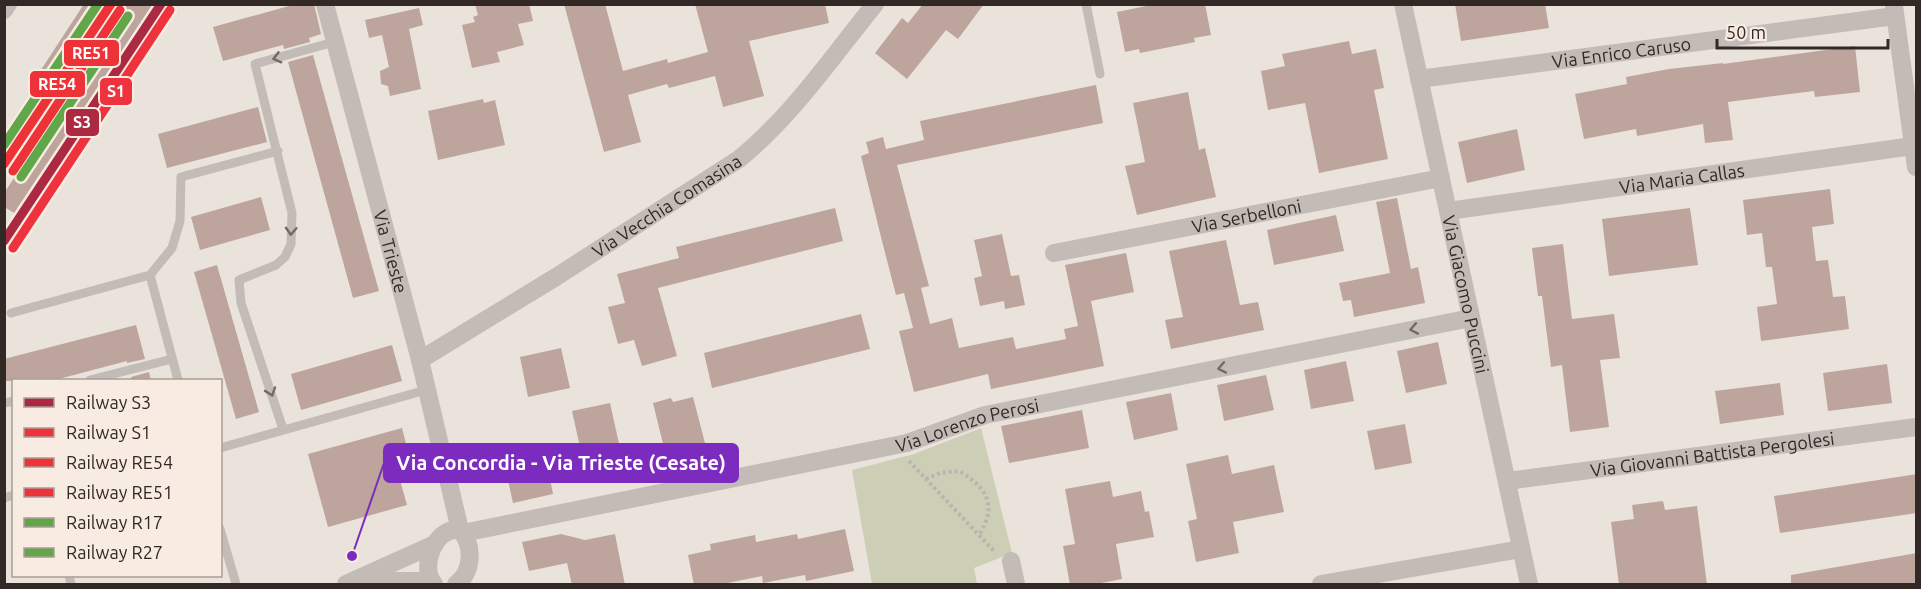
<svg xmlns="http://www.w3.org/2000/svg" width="1921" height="589" font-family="Ubuntu,sans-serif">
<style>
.green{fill:#cccfb6}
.building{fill:#bda59e}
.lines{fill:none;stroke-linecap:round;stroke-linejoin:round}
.path{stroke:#bbb3ae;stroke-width:4;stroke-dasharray:3 3;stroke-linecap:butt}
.service{stroke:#c2bbb6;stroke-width:9}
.minor{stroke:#c2bbb6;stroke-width:18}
.rail-1-casing{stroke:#f8ece2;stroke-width:14}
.rail-2-casing{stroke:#f8ece2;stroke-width:14}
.rail-3-casing{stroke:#f8ece2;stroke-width:14}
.rail-4-casing{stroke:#f8ece2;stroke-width:14}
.rail-5-casing{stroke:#f8ece2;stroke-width:14}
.rail-6-casing{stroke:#f8ece2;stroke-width:14}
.rail-1{stroke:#ab2a42;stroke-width:9}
.rail-2{stroke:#ee333e;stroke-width:9}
.rail-3{stroke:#ee3338;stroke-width:9}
.rail-4{stroke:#ee3338;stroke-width:9}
.rail-5{stroke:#61a74a;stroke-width:9}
.rail-6{stroke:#61a74a;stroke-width:9}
.oneway{stroke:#736a66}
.labels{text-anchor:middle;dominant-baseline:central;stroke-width:5;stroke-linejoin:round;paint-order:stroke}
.street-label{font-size:18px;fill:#322825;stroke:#f8ece2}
.leader{fill:none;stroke:#7b2cbf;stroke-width:2}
.callout-dot{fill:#7b2cbf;stroke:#f8ece2;stroke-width:2}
.callout{fill:#7b2cbf;stroke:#7b2cbf;stroke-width:2}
.callout-label{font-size:20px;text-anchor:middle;font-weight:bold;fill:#fff}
.line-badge{stroke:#f8ece2;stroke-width:2}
.badge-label{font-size:16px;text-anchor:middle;font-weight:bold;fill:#fff}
</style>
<rect width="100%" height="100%" fill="#eae3dc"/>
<path class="green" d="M981,428L1012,553L974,568L977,584H872L852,470L914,454Z"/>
<path class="building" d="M84,4H155L16,214L4,207V193L67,99L35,79Z
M296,4H314L321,34L309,38L310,42L284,49L283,45L223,61L213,27Z
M475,4H529L533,21L518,24L524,45L497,52L500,62L472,68L462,25L475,22L473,17L478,15Z
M564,4H605L623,71L667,59L668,63L708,52L695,4H825L829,23L749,41L764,96L723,107L715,76L669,88L667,84L628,95L641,142L604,152Z
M923,4H984L958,39L946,30L907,79L875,53L902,18L908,23Z
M1156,4H1205L1211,35L1194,38L1195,42L1140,53L1139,49L1125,52L1117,12Z
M1455,4H1545L1549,28L1461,41Z
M419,8L423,25L409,29L421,89L390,96L388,86L381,84L380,71L389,67L382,35L369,38L365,20Z
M1349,41L1352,54L1376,49L1384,88L1374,90L1388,159L1319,173L1305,103L1268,110L1261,71L1285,66L1282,54Z
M1855,46L1860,92L1815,97L1814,91L1728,102L1733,140L1705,143L1703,124L1637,136L1636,129L1584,139L1575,94L1627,84L1626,77L1669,69L1723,63V64Z
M313,55L379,291L353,298L288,62Z
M1096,85L1103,123L897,165L929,286L921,288L930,324L952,318L959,348L1013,337L1016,349L1066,339L1064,329L1078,326L1065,265L1126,253L1134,292L1091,301L1104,366L991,389L988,374L914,392L899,331L913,328L904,293L896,295L882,241L861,156L869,153L866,142L883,137L886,149L924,140L920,121Z
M1188,92L1199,150L1205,148L1216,197L1137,215L1125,166L1145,162L1133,103Z
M483,99L484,103L495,100L505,145L438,160L428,111Z
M258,107L267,142L167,168L158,134Z
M1517,129L1525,170L1467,183L1458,142Z
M1830,189L1834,224L1812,227L1816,261L1828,260L1833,297L1845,296L1849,329L1761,341L1757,307L1777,304L1772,267H1766L1762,233L1747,235L1743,200Z
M261,197L270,230L200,250L191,217Z
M1397,198L1411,269L1418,267L1425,303L1354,317L1351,300L1343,301L1339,283L1390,273L1376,202Z
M835,208L843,241L658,288L677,356L642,366L634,340L618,344L608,307L625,303L617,274L679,258L676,247Z
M1690,208L1698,265L1609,276L1602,219Z
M1336,215L1344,251L1274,265L1267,230Z
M1002,234L1011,276L1019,275L1025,305L1005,309L1004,301L980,306L974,278L982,276L974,240Z
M1226,240L1240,305L1258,302L1264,330L1171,349L1165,320L1183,317L1169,251Z
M1563,244L1572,319L1614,314L1620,358L1600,360L1609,427L1570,432L1562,365L1551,367L1542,296H1538L1532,248Z
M217,265L259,412L236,419L194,272Z
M861,314L870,349L712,388L704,353Z
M136,325L145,359L127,363V361L51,381H4V359Z
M1438,342L1447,384L1406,393L1397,351Z
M392,345L402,381L301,410L291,374Z
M561,348L570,388L528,397L520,357Z
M1346,361L1354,401L1311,409L1304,370Z
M1887,364L1892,403L1828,411L1823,373Z
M149,372L151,381H132L131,377Z
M1266,375L1274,410L1224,421L1217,385Z
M1780,383L1784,415L1720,424L1715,391Z
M1171,393L1178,430L1134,440L1126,402Z
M693,397L706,447L685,453L684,447L665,452L653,403L671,398L673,402Z
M610,403L626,475L588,483L572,411Z
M1082,410L1089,448L1009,463L1001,426Z
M1405,424L1412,463L1375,470L1367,431Z
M402,428L408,451L393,455L407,505L328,527L308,454Z
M545,453L553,494L513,503L504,462Z
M1228,455L1232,474L1274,465L1284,512L1233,522L1239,553L1196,562L1188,521L1197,519L1186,464Z
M1917,474V513L1780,533L1774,496Z
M1110,481L1113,497L1141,491L1145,512L1149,511L1154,537L1116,544L1122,579L1091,585H1070L1063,546L1075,544L1065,489Z
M1663,501L1665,510L1697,506L1707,585H1619L1611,522L1634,519L1632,505Z
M845,529L854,571L806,581L805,575L763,583L762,576L718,585H694L688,555L711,550L710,544L755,535L756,542L797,534L798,539Z
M561,534L585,540L615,534L625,585H572L567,563L529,571L522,542Z
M1917,553V585H1791V575Z"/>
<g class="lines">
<path class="path" d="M909,461L995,552
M926,479L940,473L959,471C987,488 998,505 979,535"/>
<path class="service" d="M1086,4L1100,74
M11,313L150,275
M90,380L172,359
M178,380L150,275L172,248L180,221L181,177L278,151
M4,403L14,401
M283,429L241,303L239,280L276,265L285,257L291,244L292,213L255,64L334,42
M220,448L426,390
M4,498L14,495
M220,529L236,584
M69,576L71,584"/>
<g class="minor">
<path id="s1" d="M325,4L420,360L460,530C474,545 473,572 456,584"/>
<path id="s2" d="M1403,4L1529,584"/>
<path d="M1894,6L1916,167"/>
<path d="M4,10L8,4"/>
<path id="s3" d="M1419,79L1895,16"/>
<path id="s4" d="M1448,211L1913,146"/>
<path id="s5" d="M1054,253L1441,178"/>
<path id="s6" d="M420,360L556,277L739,159C792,116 832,57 875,4"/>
<path id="s7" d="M1507,481L1916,427"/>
<path id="s8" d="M463,533L907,443L985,415L1471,318"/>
<path d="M1011,561L1016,584"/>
<path d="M360,582L375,581H431"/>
<path d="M346,584L435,544"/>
<path d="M434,584C419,567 435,526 460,530"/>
<path d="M1321,584L1521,549"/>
</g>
<g class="rail-1-casing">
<path id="rail-1" d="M4,241L161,4"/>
</g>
<g class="rail-2-casing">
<path id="rail-2" d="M13,248L170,10"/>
</g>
<g class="rail-3-casing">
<path id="rail-3" d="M4,164L111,4"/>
</g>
<g class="rail-4-casing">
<path id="rail-4" d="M13,171L120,10"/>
</g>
<g class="rail-5-casing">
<path id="rail-5" d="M4,145L98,4"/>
</g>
<g class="rail-6-casing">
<path id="rail-6" d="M21,177L128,16"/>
</g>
<use href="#rail-1" class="rail-1"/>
<use href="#rail-2" class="rail-2"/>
<use href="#rail-3" class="rail-3"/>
<use href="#rail-4" class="rail-4"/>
<use href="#rail-5" class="rail-5"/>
<use href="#rail-6" class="rail-6"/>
</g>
<defs><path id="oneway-chevron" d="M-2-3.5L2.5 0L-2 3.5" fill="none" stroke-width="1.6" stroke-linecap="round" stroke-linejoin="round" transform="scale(1.5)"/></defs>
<g class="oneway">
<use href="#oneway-chevron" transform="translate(277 58) rotate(165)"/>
<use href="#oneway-chevron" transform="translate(291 231) rotate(93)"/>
<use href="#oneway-chevron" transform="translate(1414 329) rotate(169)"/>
<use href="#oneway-chevron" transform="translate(1222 368) rotate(169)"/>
<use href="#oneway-chevron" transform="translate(271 392) rotate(71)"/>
</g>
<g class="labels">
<g class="street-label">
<text stroke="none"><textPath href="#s3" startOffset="204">Via Enrico Caruso</textPath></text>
<text stroke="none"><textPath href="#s4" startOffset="236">Via Maria Callas</textPath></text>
<text stroke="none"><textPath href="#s6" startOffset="291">Via Vecchia Comasina</textPath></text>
<text stroke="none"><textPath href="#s5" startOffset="196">Via Serbelloni</textPath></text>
<text stroke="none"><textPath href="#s1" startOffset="256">Via Trieste</textPath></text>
<text stroke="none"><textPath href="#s2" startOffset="297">Via Giacomo Puccini</textPath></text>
<text stroke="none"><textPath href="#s8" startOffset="516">Via Lorenzo Perosi</textPath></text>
<text stroke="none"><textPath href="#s7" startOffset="207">Via Giovanni Battista Pergolesi</textPath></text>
</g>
</g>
<path class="leader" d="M352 556L384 463"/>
<circle class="callout-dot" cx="352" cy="556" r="6"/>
<rect class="callout" x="384" y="444" width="354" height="38" rx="6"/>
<g class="callout-label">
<text x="561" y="470">Via Concordia - Via Trieste (Cesate)</text>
</g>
<g class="line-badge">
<rect x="63" y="39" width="57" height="28" rx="6" fill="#ee3338"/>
<rect x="29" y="70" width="57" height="28" rx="6" fill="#ee3338"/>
<rect x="99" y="77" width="34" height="29" rx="6" fill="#ee333e"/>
<rect x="65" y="108" width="35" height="29" rx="6" fill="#ab2a42"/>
</g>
<g class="badge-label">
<text x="91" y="59">RE51</text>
<text x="57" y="90">RE54</text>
<text x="116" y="97">S1</text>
<text x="82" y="128">S3</text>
</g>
<rect width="1921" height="589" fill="none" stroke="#322825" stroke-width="12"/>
<rect x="12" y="379" width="210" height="198" fill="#f8ece2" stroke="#a99e96" stroke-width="1.5"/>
<rect x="24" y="398" width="30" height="9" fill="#ab2a42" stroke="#a99e96" stroke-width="1.5"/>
<text x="66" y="409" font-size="18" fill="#322825">Railway S3</text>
<rect x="24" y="428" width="30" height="9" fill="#ee333e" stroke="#a99e96" stroke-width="1.5"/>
<text x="66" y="439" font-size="18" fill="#322825">Railway S1</text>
<rect x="24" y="458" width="30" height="9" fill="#ee3338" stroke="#a99e96" stroke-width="1.5"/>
<text x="66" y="469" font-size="18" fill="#322825">Railway RE54</text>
<rect x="24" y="488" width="30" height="9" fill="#ee3338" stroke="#a99e96" stroke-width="1.5"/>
<text x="66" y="499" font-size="18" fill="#322825">Railway RE51</text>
<rect x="24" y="518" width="30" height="9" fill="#61a74a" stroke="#a99e96" stroke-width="1.5"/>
<text x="66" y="529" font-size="18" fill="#322825">Railway R17</text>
<rect x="24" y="548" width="30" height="9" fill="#61a74a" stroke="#a99e96" stroke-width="1.5"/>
<text x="66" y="559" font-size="18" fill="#322825">Railway R27</text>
<path d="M1717 39v9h171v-9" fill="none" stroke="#322825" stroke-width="3"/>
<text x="1726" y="39" font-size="18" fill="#322825" stroke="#f8ece2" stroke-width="4.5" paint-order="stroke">50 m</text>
</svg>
